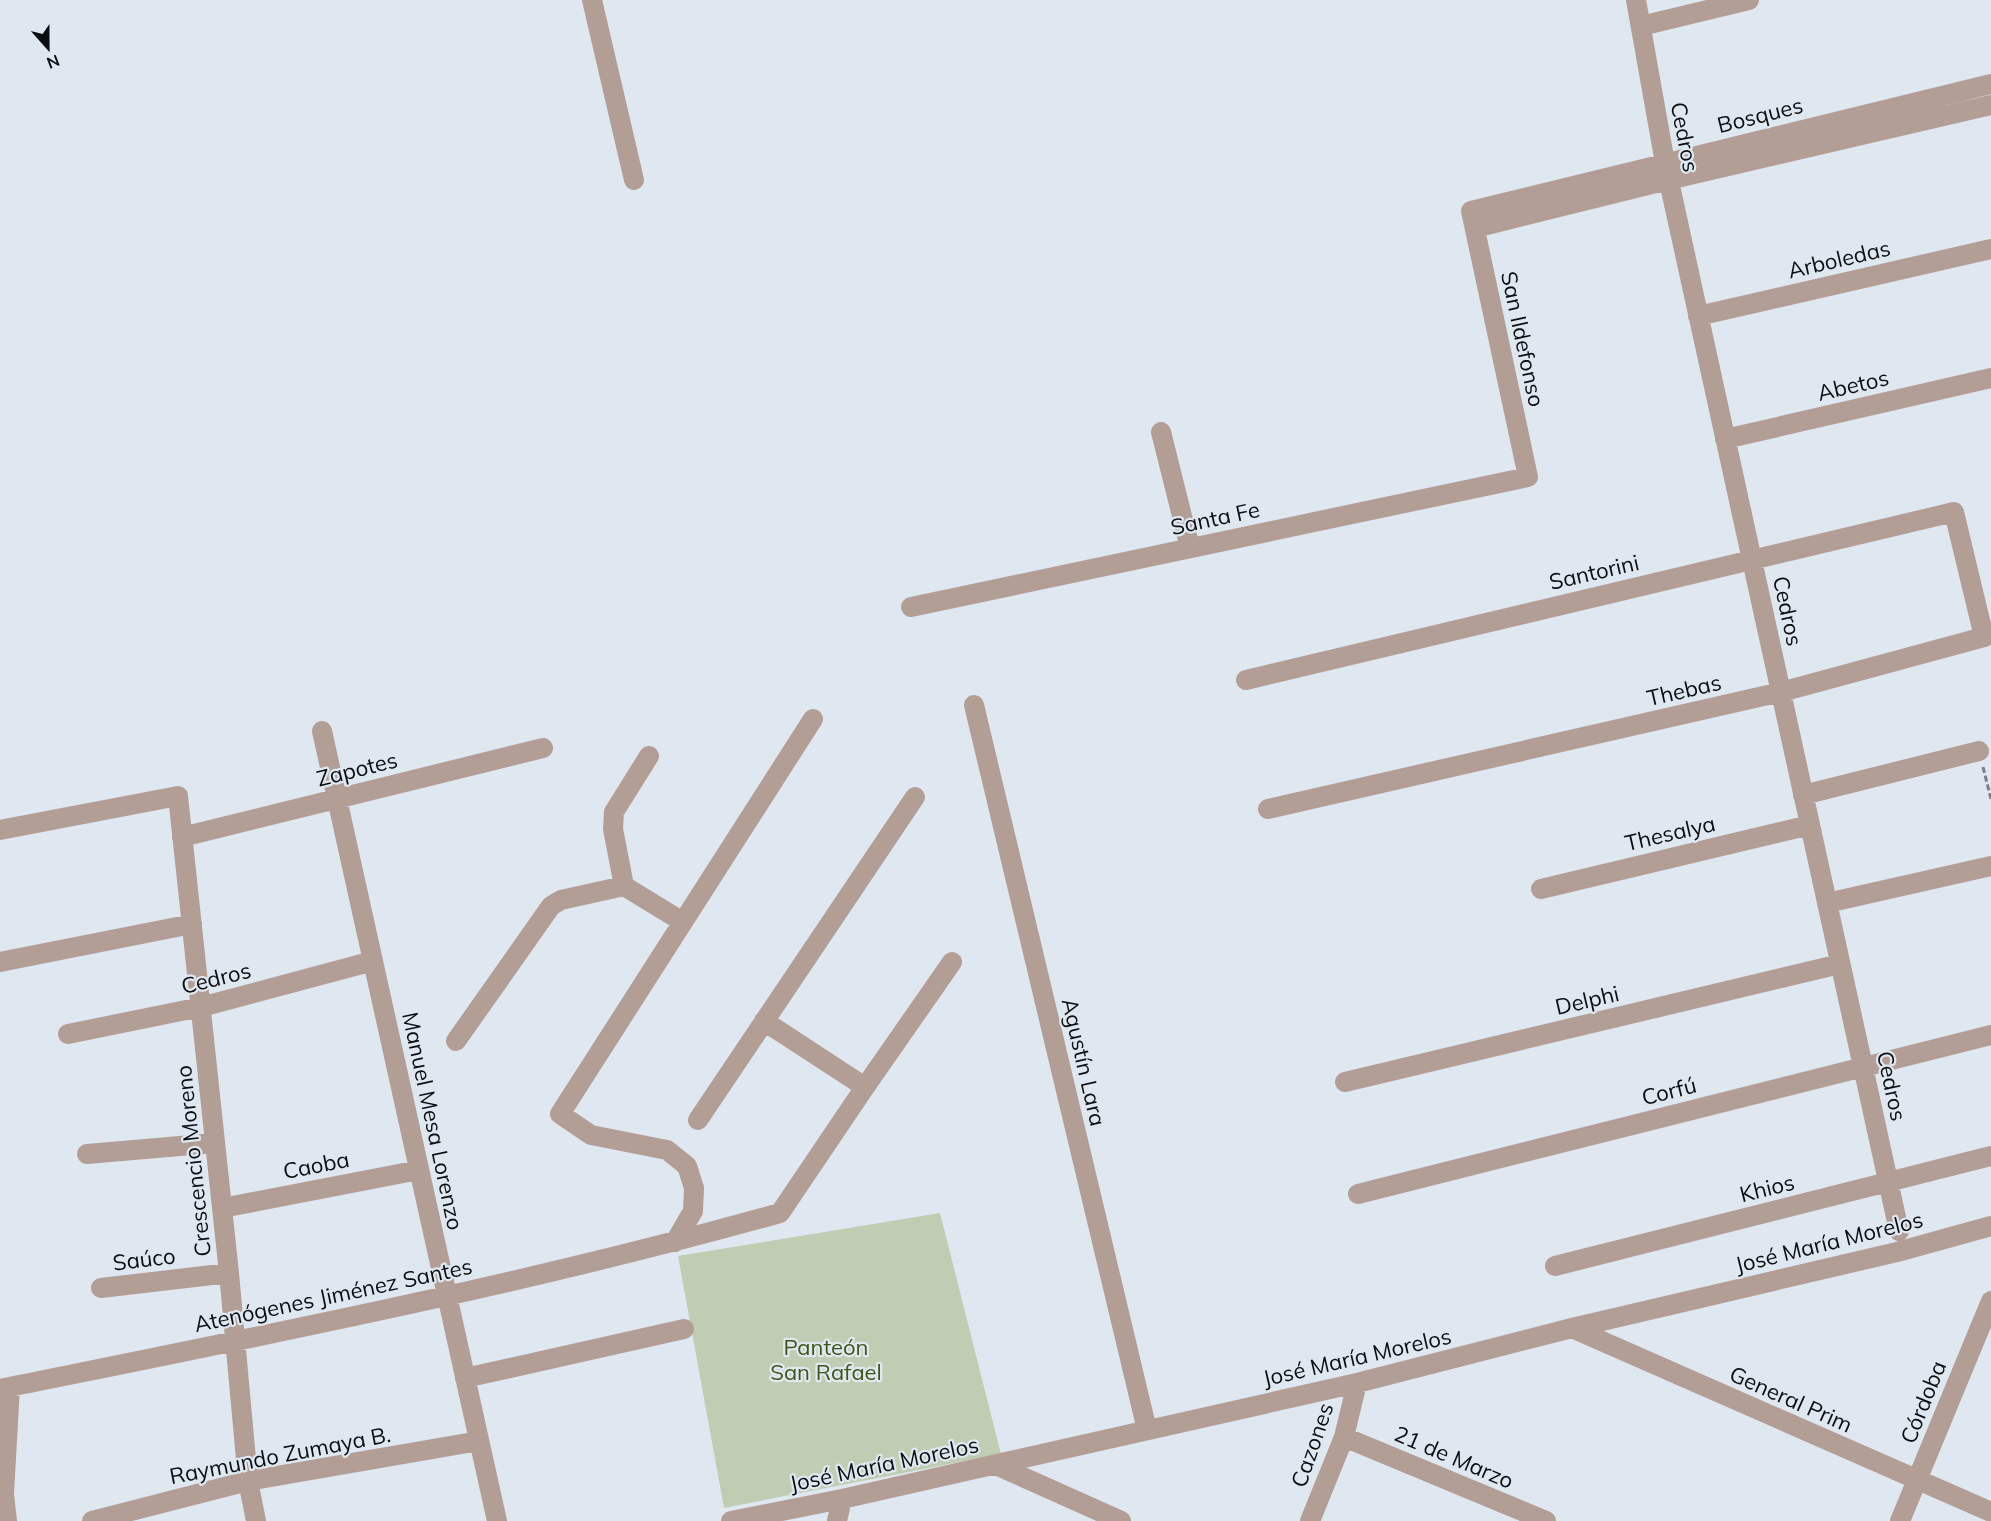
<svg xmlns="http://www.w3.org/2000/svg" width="1991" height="1521" font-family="Mulish,sans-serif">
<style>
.green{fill:#c1cdb2}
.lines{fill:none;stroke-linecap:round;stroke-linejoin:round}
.path{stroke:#7a8087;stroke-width:3;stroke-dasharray:6 3;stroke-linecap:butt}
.minor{stroke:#b39e96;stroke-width:20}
.labels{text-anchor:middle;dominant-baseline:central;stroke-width:4.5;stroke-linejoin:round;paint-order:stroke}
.street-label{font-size:22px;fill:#0b0e11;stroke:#dfe8f1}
.park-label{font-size:22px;fill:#3f5517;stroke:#dfe8f1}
</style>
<rect width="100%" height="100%" fill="#dfe8f1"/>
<path class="green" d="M940,1213L1001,1454L724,1508L678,1256Z"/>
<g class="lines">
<path class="path" d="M1983,767L1991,799"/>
<path class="minor" d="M592,0L634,180
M1636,0L1665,163L1899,1231
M1641,26L1749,0
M1475,228L1668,180L1991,105
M1698,316L1991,249
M1161,432L1190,548
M1725,439L1991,378
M911,607L1528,477L1471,211L1991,84
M1246,680L1954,512L1984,637L1781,692L1268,809
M974,705L1147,1430
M322,731L497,1521
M1803,795L1979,751
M0,830L178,796L229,1273L248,1481L256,1521
M182,837L543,748
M624,886L683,922
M1541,889L1810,825
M1827,903L1991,866
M0,962L192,924
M764,1021L865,1087
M68,1034L201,1007L373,961
M456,1041L551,906L561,900L624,886L613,829L614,812L649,756
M1345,1082L1840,964
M698,1120L915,797
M87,1154L215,1143
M1358,1194L1991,1035
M222,1208L419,1170
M675,1242L693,1211L694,1188L687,1166L667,1150L591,1135L560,1114L813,719
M1555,1266L1991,1156
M101,1288L229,1273
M1572,1328L1991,1512
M465,1378L684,1329
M0,1389C261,1336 523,1285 780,1213L865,1087L952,962
M1344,1437L1546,1521
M996,1465L1121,1521
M7,1521L4,1494L10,1387
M92,1521L248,1481L479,1441
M731,1521L842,1499L1357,1383L1572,1328L1897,1252L1991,1226
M837,1521L842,1499
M1310,1521L1344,1437L1357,1383
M1900,1521L1991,1301"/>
</g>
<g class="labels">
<g class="street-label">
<text transform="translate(1760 115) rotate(-14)">Bosques</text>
<text transform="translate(1685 137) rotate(79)">Cedros</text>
<text transform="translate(1839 259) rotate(-13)">Arboledas</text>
<text transform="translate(1523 339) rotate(78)">San Ildefonso</text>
<text transform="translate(1853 385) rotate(-13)">Abetos</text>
<text transform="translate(1215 518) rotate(-12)">Santa Fe</text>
<text transform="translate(1594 572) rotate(-13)">Santorini</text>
<text transform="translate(1788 611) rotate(78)">Cedros</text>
<text transform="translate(1684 690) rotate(-13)">Thebas</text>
<text transform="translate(357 769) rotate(-14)">Zapotes</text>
<text transform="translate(1670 833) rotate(-13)">Thesalya</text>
<text transform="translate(216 978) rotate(-14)">Cedros</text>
<text transform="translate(1587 1000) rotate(-13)">Delphi</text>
<text transform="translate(1084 1062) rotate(77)">Agustín Lara</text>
<text transform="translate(1892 1086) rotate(78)">Cedros</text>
<text transform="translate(1669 1091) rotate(-14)">Corfú</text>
<text transform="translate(433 1121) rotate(78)">Manuel Mesa Lorenzo</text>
<text transform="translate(193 1161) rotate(-96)">Crescencio Moreno</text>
<text transform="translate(316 1165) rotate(-11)">Caoba</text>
<text transform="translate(1767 1188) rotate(-14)">Khios</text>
<text transform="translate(1829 1242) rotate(-14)">José María Morelos</text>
<text transform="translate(144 1259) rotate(-7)">Saúco</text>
<text transform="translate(333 1295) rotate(-12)">Atenógenes Jiménez Santes</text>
<text transform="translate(1357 1357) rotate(-13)">José María Morelos</text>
<text transform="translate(1791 1399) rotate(24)">General Prim</text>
<text transform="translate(1923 1402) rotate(-68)">Córdoba</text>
<text transform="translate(1312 1445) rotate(-71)">Cazones</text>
<text transform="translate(280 1455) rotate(-11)">Raymundo Zumaya B.</text>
<text transform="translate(1454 1457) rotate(23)">21 de Marzo</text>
<text transform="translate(884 1464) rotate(-12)">José María Morelos</text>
</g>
<g class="park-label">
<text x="826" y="1347">Panteón<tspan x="826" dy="25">San Rafael</tspan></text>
</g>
</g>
<g transform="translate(48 48) rotate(159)" stroke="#dfe8f1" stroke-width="4.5" paint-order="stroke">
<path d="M0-4.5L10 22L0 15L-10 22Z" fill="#0b0e11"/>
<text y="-9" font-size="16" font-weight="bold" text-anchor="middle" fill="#0b0e11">N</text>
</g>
</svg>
